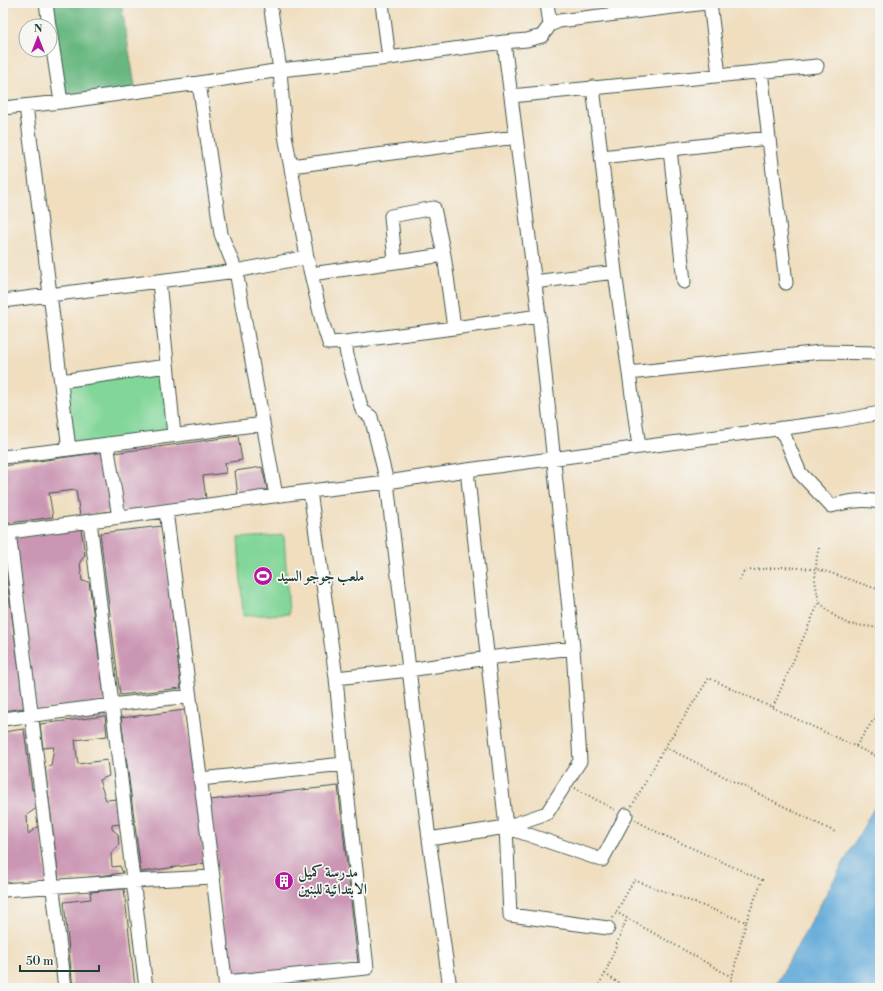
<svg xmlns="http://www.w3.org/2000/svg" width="883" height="991" font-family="'Libre Bodoni',Amiri,serif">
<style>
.green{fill:#81d698;stroke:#508a66}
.forest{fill:#68b780;stroke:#447a5a}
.water{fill:#61a9d8;stroke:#407386}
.building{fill:#cb96b4}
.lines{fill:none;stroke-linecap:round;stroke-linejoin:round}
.minor-casing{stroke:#3e5549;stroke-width:15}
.path{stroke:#3e5549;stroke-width:2;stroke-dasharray:1 3;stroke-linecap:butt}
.minor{stroke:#fff;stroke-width:13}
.labels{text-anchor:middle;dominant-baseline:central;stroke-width:3.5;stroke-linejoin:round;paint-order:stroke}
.poi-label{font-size:15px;font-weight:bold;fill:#1f3d34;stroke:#f6f6f2;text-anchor:start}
</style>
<rect width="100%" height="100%" fill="#f6f6f2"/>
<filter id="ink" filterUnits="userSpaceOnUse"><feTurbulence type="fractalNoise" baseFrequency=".025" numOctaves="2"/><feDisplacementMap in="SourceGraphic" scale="8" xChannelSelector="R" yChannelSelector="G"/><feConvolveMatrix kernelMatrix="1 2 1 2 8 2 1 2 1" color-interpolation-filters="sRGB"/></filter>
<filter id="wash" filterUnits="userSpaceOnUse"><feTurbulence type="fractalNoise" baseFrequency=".012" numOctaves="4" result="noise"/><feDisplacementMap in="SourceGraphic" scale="16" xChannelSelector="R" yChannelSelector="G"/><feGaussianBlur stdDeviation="0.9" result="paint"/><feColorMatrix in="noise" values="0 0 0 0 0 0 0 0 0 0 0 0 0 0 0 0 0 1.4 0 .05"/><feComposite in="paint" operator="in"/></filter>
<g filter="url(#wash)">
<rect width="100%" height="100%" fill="#f0debf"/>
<path class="green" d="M167,366L174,435L69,449L61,381Z
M284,535L289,614L243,616L238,538Z"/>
<path class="forest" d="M46,3H121L136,92L61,102Z"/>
<path class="water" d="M880,797V985L878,988H774Z"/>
<g id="blocks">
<path class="building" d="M238,436L242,460L225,463L226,473L203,476L206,499L122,511L113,453Z
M103,452L111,511L80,516L76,490L49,493L53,517L3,524V466Z
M262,467L268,492L238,497L235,471Z
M162,526L181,688L120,695L100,533Z
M81,528L85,555L80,562L82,581L89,582L105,701L37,710L13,538Z
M3,556H4L24,708L3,711Z
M185,710L205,863L141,872L121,718Z
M105,716L107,736L75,740L78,764L107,760L109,776L99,780L106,800L118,799L121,824L112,825V829L118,834L119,845L111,854L112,867L120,866L123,873L59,881L45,767L51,766L54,747L43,748L40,724Z
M24,729L32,790H35L38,807L27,815L28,834L40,825L47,883L3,885V732Z
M338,786L358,963L229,976L210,800Z
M124,889L135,988H73L64,902L91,899L90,892Z"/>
</g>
</g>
<g filter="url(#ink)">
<use href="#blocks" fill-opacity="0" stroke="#3e5549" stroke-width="1"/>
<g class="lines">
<g class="minor-casing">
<path id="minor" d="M46,3L49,26
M270,3L280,70L285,135L307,257L322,321L329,343L345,342L347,355L362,410L371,417L387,482L429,839L450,988
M382,3L389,58
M547,3L550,25
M710,3L719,75
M50,30L61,102
M761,71L786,283
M199,83L221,234L236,271L276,496
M593,87L615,272L629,373L639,447
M511,96L817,66
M26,106L50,294L69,449
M3,108L61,102L199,83L280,70L389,58L504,42L527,40L542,36L550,25L559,21L706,3
M670,149L684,282
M602,157L769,138
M291,166L516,137
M395,261L391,216L434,208L444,255L454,328
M311,274L444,255
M159,281L174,435
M534,282L615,272
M3,301L236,271L307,257
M345,342L454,328L539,316
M629,373L821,352L880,353
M61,381L167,366
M781,428L800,473L831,506C849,501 861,499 880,502
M107,444L119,517
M3,457L69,449L263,424
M467,470L506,827L510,915L608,928
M310,491L336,678
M166,511L213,877L226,988
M90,521L146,988
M9,532L65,988
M3,533L310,491L387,482L467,470L837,421L880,413
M3,719L112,705L189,696
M200,779L344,764L336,678L409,670L487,658L573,648
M506,827L602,860L626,815
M429,839L506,827L547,813L580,761L573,648L539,316L504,42
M3,890L133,881L213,877
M225,982L367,968L344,764"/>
</g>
<path class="path" d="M819,548L817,555L815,581L819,602
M740,580L744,571L782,567L816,569L828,572L880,590
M773,707L819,602L833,615L848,624L880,628
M856,746L880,710
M665,747L709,678L880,758
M575,788L615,810
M632,806L665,747L835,832
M635,820L659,833L762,880L746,922
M613,918L634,880L746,922L732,977L616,912
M605,974L627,918
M597,988L605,974L626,988
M728,988L732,977"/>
<use href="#minor" class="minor"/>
</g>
</g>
<defs>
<g id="stadium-disc" transform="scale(1)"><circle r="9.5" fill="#b5179e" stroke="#f6f6f2"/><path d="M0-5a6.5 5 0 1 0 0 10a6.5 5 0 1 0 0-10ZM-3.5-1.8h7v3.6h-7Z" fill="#fff"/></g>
<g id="building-disc" transform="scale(1)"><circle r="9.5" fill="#b5179e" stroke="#f6f6f2"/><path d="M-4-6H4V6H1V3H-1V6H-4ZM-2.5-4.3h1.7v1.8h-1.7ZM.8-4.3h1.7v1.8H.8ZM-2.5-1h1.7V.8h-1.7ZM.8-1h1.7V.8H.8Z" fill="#fff"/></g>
</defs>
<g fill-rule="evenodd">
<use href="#stadium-disc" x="263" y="576"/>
<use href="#building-disc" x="284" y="881"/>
</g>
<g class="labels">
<g class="poi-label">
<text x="277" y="576">ملعب جوجو السيد</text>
<text x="298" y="872">مدرسة كميل<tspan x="298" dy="17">الابتدائية للبنين</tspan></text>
</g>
</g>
<rect width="883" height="991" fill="none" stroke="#f6f6f2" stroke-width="16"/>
<g transform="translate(38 38)"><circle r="19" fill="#f6f6f2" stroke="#a0aca6"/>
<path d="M0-3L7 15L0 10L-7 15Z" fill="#b5179e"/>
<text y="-6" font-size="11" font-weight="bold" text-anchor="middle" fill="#1f3d34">N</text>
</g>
<path d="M20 965v6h79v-6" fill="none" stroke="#1f3d34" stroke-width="2"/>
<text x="26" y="965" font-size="12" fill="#1f3d34" stroke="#f6f6f2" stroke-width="3" paint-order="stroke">50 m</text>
</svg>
